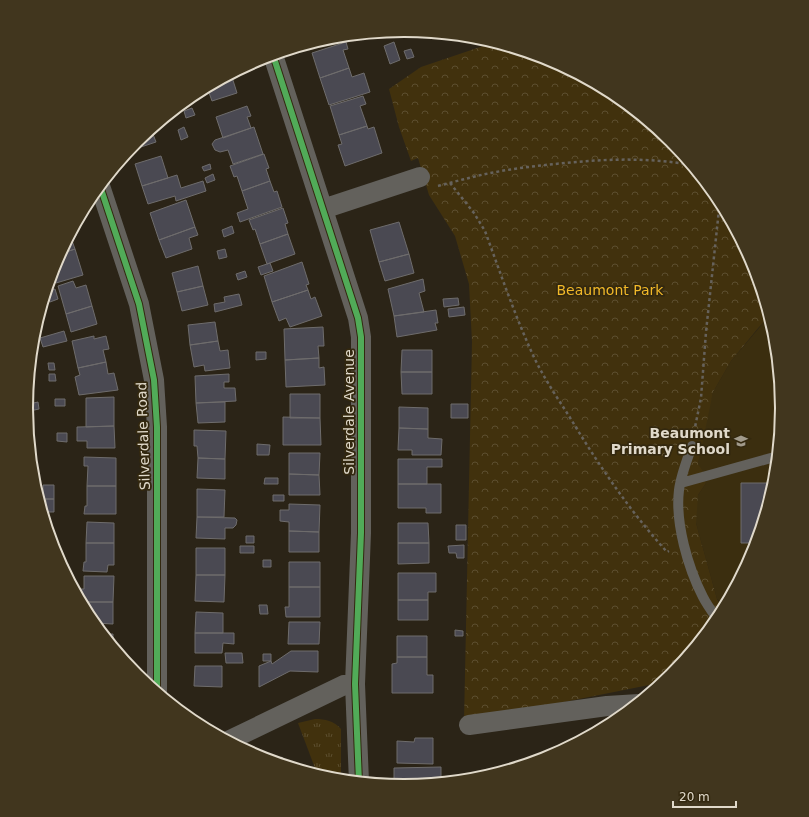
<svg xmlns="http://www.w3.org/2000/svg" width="809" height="817" font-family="'DejaVu Sans',sans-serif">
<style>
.built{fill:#3b2e0f}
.grass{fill:url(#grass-tufts)}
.park{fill:url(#park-crowns)}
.building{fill:#4a4952;stroke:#6e6c6c}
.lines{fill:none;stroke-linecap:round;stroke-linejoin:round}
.path{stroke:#66625c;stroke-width:2.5;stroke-dasharray:3 3;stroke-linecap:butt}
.lane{stroke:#63615c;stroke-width:10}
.street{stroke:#63615c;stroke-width:20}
.cycleway-casing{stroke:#33280f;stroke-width:8}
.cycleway{stroke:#51ab58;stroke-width:6}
.labels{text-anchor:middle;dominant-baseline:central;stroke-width:3.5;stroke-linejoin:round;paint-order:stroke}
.park-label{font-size:14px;fill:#f2b929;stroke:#33280f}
.street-label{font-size:14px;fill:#e0d9ca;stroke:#33280f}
.poi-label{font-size:14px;font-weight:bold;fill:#e0d9ca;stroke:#33280f;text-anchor:end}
.rim{fill:none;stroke:#e0d9ca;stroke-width:2}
</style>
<defs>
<pattern id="grass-tufts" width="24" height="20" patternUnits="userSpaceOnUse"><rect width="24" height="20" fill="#41310d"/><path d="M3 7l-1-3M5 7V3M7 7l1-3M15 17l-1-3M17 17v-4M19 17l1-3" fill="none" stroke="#5c4e2f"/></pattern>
<pattern id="park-crowns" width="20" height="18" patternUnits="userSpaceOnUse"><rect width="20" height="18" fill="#41310d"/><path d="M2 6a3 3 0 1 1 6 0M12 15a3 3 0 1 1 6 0" fill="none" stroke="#5c4e2f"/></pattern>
</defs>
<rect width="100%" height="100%" fill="#2b2417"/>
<path class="built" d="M770,315L776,335L783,409L776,483L754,554L726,606L717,599L696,523L695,507L698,495L706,483L698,464L706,417L713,392L731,361Z"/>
<path class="grass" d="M315,719C325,719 334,721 341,729V781L330,780L318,776L298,723Z"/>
<path class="park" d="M495,42L550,59L615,94L672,141L719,198L754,264L770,316L759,327L731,361L713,392L698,464L702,470L706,483L698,495L696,523L717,599L724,610L719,619L672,676L663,684H654L464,722L472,342L469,284L455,236L429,195L418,158L411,161L399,127L389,89L421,67Z"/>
<path class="building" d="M346,42L348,49L343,50L349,68L320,78L312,53Z
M394,42L400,60L390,64L384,46Z
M411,49L414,57L407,59L404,51Z
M349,68L352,77L364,73L370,92L329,105L320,78Z
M231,74L237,93L212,101L207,87Z
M363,96L366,104L360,106L367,126L339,135L330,106Z
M179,106L181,111L173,114L172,112Z
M247,106L251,116L247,117L251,128L223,138L216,117Z
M192,108L195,115L186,118L184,111Z
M367,126L368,129L374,127L382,153L345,166L338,145L342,144L339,135Z
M184,127L188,137L181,140L178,130Z
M254,127L263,154L233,164L228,150L220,152L215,150L212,144L215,140Z
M151,129L156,142L129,151L137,141Z
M264,154L269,168L266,169L270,181L242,191L237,176L234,177L230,166Z
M161,156L168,178L142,186L135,164Z
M210,164L211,169L204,171L202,167Z
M213,174L215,180L207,183L205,178Z
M177,175L181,188L203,181L206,191L176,201L175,196L148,204L142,186Z
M270,181L274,192L277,191L282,207L240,222L237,213L248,209L242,191Z
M186,200L195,227L159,240L150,213Z
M283,208L288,223L285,224L288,234L260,244L255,229L253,230L249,220Z
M399,222L409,254L379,262L370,230Z
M232,226L234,233L224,237L222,230Z
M195,227L198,235L189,238L192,249L166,258L159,240Z
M73,229L76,236L71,238L75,249L60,254Z
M288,234L295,254L267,264L260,244Z
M75,249L83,275L56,283L52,272L60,254Z
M225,249L227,257L219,259L217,251Z
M409,254L414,273L385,281L379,262Z
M302,262L309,284L306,285L308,290L272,302L264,276Z
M270,263L273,271L261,275L258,267Z
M198,266L203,286L177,292L172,273Z
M245,271L247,277L238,280L236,274Z
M423,279L425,291L419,293L424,312L394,316L388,289Z
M73,281L76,288L86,285L92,306L66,314L58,286Z
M203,286L208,305L182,311L177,292Z
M55,289L58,299L50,302L47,292Z
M308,290L311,299L315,297L322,316L290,327L286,318L279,321L272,302Z
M239,294L242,305L215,312L214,304L225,302L224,297Z
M458,298L459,305L444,307L443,299Z
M92,306L97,324L71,332L66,314Z
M464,307L465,315L449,317L448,309Z
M436,310L438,323H435L437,330L397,337L394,316Z
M215,322L218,341L190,345L188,325Z
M323,327L324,346H318L319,358L285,360L284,329Z
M64,331L67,341L43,347L40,338Z
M94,336V339L106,336L109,349L103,350L106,362L78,368L72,341Z
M218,341L220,351L228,350L230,368L205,371L204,365L194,367L190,345Z
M402,350H432V372H401Z
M256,352H266V359L256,360Z
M319,358V368L324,367L325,385L286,387L285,360Z
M106,362L108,374L114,373L118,390L79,395L75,377L80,375L78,368Z
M48,363H54L55,370H49Z
M401,372H432V394H402Z
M29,374L31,385L28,386Z
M49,374H55L56,381H49Z
M229,374V382H224V388H235L236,401L196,403L195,376Z
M290,394H320V418H290Z
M114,397V426L86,427V398Z
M55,399H65V406H55Z
M38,402L39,409L30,411L29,404Z
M225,402V422L198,423L196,403Z
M451,404H468V418H451Z
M399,407L428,408V429L399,428Z
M283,417L320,418L321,445H283Z
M114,426L115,448H87V441H77V427Z
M399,428L428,429V438L442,439L441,455H412V450H398Z
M194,430L226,431L225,459L198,458L197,446H194Z
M57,433H67V442L57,441Z
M29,436H31V450H30Z
M257,444L270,445L269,455H257Z
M289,453H320L319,475L289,474Z
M84,457L116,458V486H87L88,466H84Z
M198,458L225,459V479L197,478Z
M398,459H442V467H427V484H398Z
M289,474L319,475L320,495H289Z
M265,478H278V484H264Z
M741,483H775L752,558L750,543H741Z
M398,484H441V513H426V508H398Z
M43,485H54V499H43Z
M87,486H116V514H84L85,506H87Z
M197,489L225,490L224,517H197Z
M273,495H284V501H273Z
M46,499H54V512H45Z
M289,504L320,505L319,532L289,531V522L280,521V510H289Z
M197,517L235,518L237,520L236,525L233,528H225V539L196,538Z
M87,522L114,523V543H86Z
M398,523H428L429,543H398Z
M456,525H466V540H456Z
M289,531L319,532V552H289Z
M246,536H254V543H246Z
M86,543H114V565H108L107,572L83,571L84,562H86Z
M398,543H429V563L398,564Z
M464,545V558H457L456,553H449L448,546Z
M240,546H254V553H240Z
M196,548H225V575H196Z
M263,560H271V567H263Z
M289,562H320V587H289Z
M60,564H68V571L64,570Z
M398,573H436V592H428V600H398Z
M196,575H225L224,602L195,601Z
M84,576H114L113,602H81L77,592L80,589H84Z
M289,587H320V617H286L285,607H289Z
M398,600H428V620H398Z
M86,602H113V624L94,623L86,612Z
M259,605H267L268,614H260Z
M196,612L223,613V633H195Z
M289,622H320L319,644H288Z
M455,630L463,631V636H455Z
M195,633H234V644L223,643L222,653H195Z
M102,634H113V647Z
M397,636H427V657H397Z
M291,651H318V672L290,671L259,687V666L271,661L272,664Z
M225,653H242L243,663H226Z
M263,654H271V661H263Z
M397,657H427V675H433V693H392V664L397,663Z
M195,666H222V687L194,686Z
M415,738H433V764L397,763V741L414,742Z
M282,757L287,767L273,762Z
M441,767V783L404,787L394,786V768Z"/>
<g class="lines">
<path class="path" d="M450,183L474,213L485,231C500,272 514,313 532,353C542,375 556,396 569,416C598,464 629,510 667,552L669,551
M438,186C447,184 456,181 465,179C494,171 525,167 555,164C601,159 646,157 692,165
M694,432L701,398L706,332L720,200"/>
<path class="lane" d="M692,446C687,460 681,475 679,490C675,523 688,568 703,597C707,605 713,613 718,620
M681,483L778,456"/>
<path class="street" d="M273,55L358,318L361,337V533L355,684L359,782
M100,186L139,304L154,380L157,427V693
M323,209L420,177
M469,725L607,706L639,704
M228,741L344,685L355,684"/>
<g class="cycleway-casing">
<path id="cycleway" d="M273,55L358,318L361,337V533L355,684L359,782
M100,186L139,304L154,380L157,427V693"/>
</g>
<use href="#cycleway" class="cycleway"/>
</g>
<defs>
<g id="school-bare" transform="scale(1.08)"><path d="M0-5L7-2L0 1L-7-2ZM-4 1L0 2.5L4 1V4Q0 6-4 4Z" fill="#a19a8b" stroke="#33280f" stroke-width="2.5" paint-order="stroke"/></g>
</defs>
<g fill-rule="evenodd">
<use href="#school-bare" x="741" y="441"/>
</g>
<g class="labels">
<g class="park-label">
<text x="610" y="290">Beaumont Park</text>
</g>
<g class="street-label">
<text transform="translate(349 412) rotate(-90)">Silverdale Avenue</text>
<text transform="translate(143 436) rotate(-92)">Silverdale Road</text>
</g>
<g class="poi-label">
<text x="730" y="433">Beaumont<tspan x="730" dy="16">Primary School</tspan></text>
</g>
</g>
<path d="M0 0H809V817H0ZM33 408a371 371 0 1 1 742 0a371 371 0 1 1-742 0Z" fill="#41361e" fill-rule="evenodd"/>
<path class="rim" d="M33 408a371 371 0 1 1 742 0a371 371 0 1 1-742 0Z"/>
<path d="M673 801v6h63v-6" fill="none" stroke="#e0d9ca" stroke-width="2"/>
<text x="679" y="801" font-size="12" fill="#e0d9ca" stroke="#33280f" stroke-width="3" paint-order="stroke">20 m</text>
</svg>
